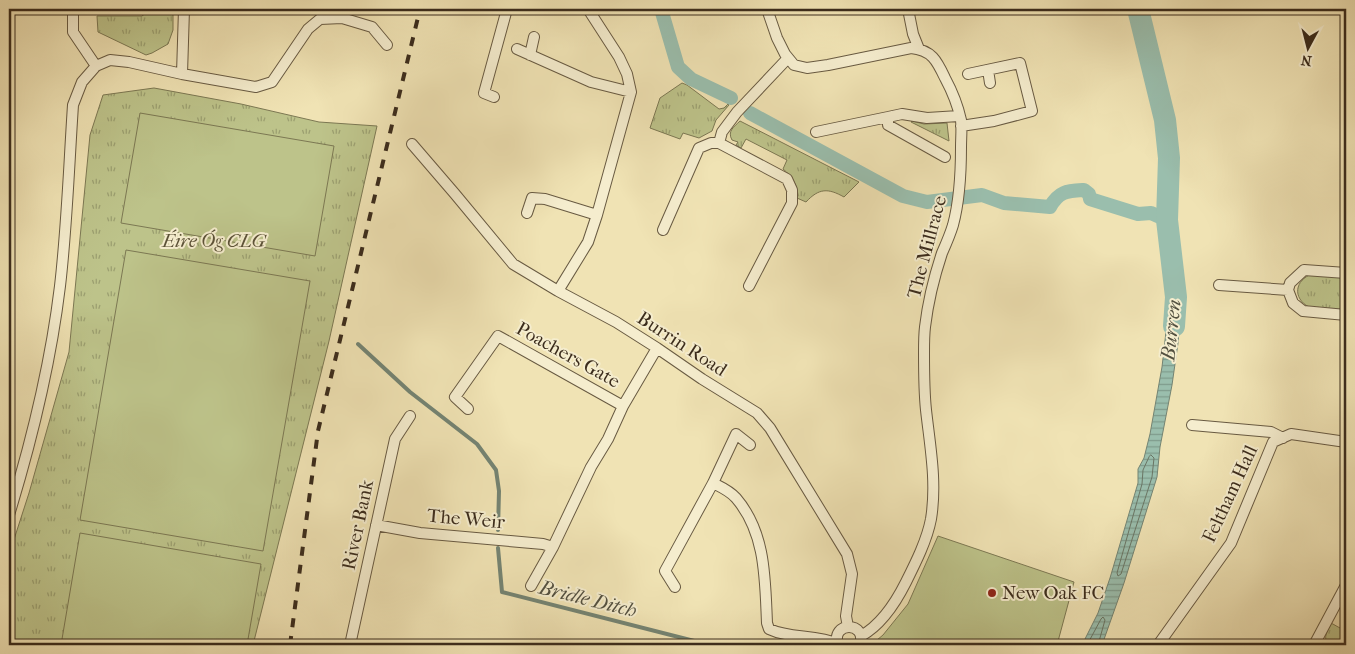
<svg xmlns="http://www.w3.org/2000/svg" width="1355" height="654" font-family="'IM FELL French Canon',serif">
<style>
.grass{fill:url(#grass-tufts);stroke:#7c7853}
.garden{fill:#bdc38a;stroke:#7c7853}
.water{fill:url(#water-rules);stroke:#748473}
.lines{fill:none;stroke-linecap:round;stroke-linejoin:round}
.shore{stroke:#6a7564;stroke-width:1}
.stream{stroke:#748473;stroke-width:4}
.canal{stroke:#9abead;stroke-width:14}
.river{stroke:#9abead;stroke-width:22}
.street-casing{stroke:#685a42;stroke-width:12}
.street{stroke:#f5edce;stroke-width:10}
.rail{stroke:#3b2c1c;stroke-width:4;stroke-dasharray:9 9;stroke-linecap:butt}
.poi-dot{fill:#8f2418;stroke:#f5edce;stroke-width:2}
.labels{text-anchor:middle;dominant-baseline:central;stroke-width:4;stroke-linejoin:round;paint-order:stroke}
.park-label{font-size:19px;font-style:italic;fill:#5c5238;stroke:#f5edce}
.street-label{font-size:19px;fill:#3b2c1c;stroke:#f5edce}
.poi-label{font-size:19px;fill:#3b2c1c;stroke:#f5edce;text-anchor:start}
.water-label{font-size:20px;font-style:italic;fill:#535040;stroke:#f5edce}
</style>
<defs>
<pattern id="grass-tufts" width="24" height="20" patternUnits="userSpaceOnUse" patternTransform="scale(1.25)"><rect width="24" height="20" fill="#bdc38a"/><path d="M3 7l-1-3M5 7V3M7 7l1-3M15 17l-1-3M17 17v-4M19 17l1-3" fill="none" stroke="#9b9f70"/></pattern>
<pattern id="water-rules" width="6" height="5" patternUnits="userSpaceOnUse" patternTransform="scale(1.25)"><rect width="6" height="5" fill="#9abead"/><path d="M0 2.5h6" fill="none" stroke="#7f9b8c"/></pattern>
</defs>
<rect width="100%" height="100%" fill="#f0e3b4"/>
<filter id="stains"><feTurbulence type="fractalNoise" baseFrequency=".004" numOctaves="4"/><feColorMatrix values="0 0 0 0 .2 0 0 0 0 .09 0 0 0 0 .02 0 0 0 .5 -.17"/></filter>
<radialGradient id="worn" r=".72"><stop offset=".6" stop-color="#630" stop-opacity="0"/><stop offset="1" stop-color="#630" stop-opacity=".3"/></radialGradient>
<path class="grass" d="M151,9L173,10V30L168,44L152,53L146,55L98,32L97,16H142Z
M682,83L687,85L719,109L724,108L728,104L729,105L716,120L712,131L699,138L683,133L680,139L650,128L660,98Z
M154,88L241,104L319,122L377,126L329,341L253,645H9V555L29,493L69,352L90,135L103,95Z
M740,121L859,182L844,197C828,188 819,188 806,202L797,198C798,185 793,177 783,169L787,160L746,139L741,148L736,145L738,142L732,140C727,131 734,127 740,121Z
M912,121L924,124L947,123L949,141L911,122Z
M1312,274L1346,278V311L1309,307C1292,298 1295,280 1312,274Z
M1346,618V645H1328C1323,637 1327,631 1331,623L1340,628Z"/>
<path class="garden" d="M140,113L334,146L315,256L121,223Z
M126,250L310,281L263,551L80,520Z
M80,533L261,564L247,645H61Z
M938,536L1074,582L1057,645H871L883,635L908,604Z"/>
<path class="water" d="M1168,297H1182L1178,343L1172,385L1160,447L1157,477L1124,583L1102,645H1082L1098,613L1110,578L1138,483V469L1144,458L1150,434L1162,367L1168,314Z"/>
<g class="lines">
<path class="shore" d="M1151,455L1154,458L1152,477L1121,574L1118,576L1117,573L1142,484L1143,470L1149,457Z
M1087,645L1101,619L1103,617L1105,620L1098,645"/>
<path class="stream" d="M358,344L410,392L477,444L496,470L499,491L498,530
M498,548L502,592L710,645"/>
<path class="canal" d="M661,9L678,67L691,79L731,98
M750,113L903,196L927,202L982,195L1004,203L1050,207C1059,191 1067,191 1084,190L1089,194L1090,199L1138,214L1151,213L1167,220"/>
<path class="river" d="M1138,9L1165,120L1169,158L1167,220L1176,297L1174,326"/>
<g class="street-casing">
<path id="street" d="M767,9L777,38L785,54L794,65L807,68L828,65L911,48C932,50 937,61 945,78C952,91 958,106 961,120C962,129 961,138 961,147C961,174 960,199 953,225C950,235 946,244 942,253C934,277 928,302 925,327C924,335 924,345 924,353C924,372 924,391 926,410C930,446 937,482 931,519C927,540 916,562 906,582C896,602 881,625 861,636
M908,9L913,34L919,49
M1345,9L1346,13
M517,49L591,82L631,92
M530,55L534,37
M96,66L110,60L129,62L182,74L256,87L272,82L308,29L320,19L342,18L372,27L387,45
M988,70L990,83
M182,74L184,9
M494,97L484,93L507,9
M961,126L994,121L1032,111L1020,63L968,74
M816,132L888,117
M719,143L722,132L737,112L788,58
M412,144L455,194L513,264L558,291L616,322L657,348L702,379L757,413L770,428L847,554L852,574L846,616L848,627
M945,157L888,125V117L902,114L927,118L959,116
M527,213L532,198L545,199L597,215
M663,230L699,148L711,143H719L787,179L792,190V203L749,286
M1219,285L1288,290L1293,303L1303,311L1346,315
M1288,290L1290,283L1304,270L1346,273
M558,291L588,242L597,215L631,92L627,74L619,57L588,9
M468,409L455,397L498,336L623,406
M1192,425L1271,432L1283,438
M713,483C721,487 730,491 736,498C766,533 765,579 767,623L769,629C790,639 816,634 838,644
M9,515C31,443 51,361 60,286C67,226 69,165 73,105L82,82L96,66L73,32V9
M376,525L420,533L543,544L553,547
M531,586L553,547L591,467L608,439L623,406L657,348
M675,587L665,571L713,483L736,434L750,445
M350,645L395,439L410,416
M838,645C830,621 868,621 860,645
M1158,645L1231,543L1273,442L1291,434L1346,442
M1314,645L1346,585"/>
</g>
<use href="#street" class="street"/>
<path class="rail" d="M290,645L318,431L420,9"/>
</g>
<circle class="poi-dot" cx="992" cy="593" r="5"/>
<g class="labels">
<g class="park-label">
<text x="214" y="241">Éire Óg CLG</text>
</g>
<g class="street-label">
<text transform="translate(927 247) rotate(-75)">The Millrace</text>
<text transform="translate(682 344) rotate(33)">Burrin Road</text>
<text transform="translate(568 355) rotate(29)">Poachers Gate</text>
<text transform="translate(1230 494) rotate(-65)">Feltham Hall</text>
<text transform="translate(466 519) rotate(5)">The Weir</text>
<text transform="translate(358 525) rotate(-78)">River Bank</text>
</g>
<g class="poi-label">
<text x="1002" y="593">New Oak FC</text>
</g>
<g class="water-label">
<text transform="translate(1171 330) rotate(-84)">Burren</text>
<text transform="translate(588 599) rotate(14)">Bridle Ditch</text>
</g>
</g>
<rect width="1355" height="654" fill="none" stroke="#f0e3b4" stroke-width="30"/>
<rect x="10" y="10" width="1335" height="634" fill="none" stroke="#3b2c1c" stroke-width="2.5"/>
<rect x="15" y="15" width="1325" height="624" fill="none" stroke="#3b2c1c"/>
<g transform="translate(1308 48) rotate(187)" stroke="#f5edce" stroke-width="4" paint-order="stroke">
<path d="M0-4L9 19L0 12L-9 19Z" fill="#3b2c1c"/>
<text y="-8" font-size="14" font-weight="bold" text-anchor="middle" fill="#3b2c1c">N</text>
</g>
<rect width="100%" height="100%" filter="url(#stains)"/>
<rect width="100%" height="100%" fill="url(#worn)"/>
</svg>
